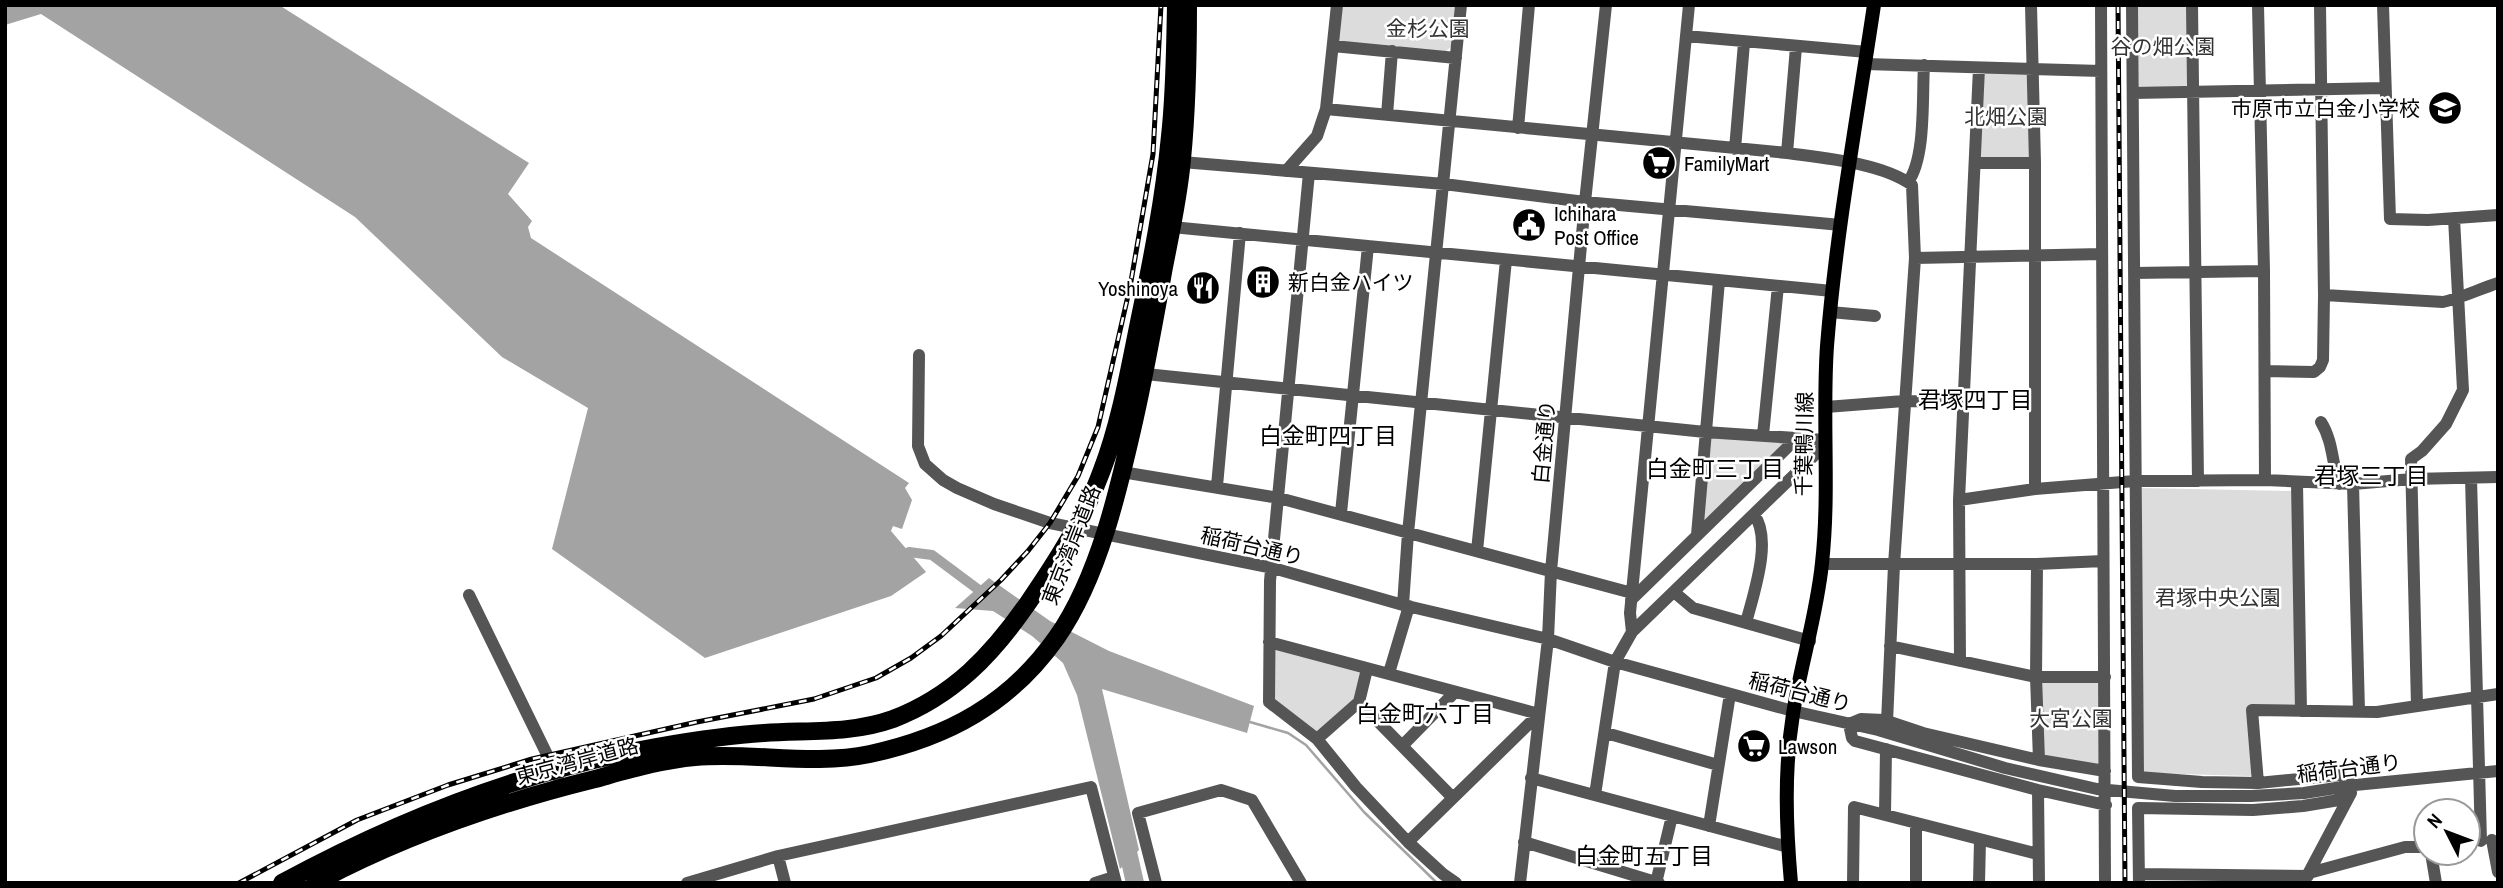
<svg xmlns="http://www.w3.org/2000/svg" width="2503" height="888" font-family="'Archivo Narrow','Noto Sans JP',sans-serif">
<style>
.green{fill:#dcdcdc}
.water{fill:#a3a3a3}
.lines{fill:none;stroke-linecap:round;stroke-linejoin:round}
.stream{stroke:#a3a3a3;stroke-width:2.5}
.canal{stroke:#a3a3a3;stroke-width:10}
.river{stroke:#a3a3a3;stroke-width:18}
.minor{stroke:#555;stroke-width:12}
.major{stroke:#000;stroke-width:14}
.highway{stroke:#000;stroke-width:18}
.rail-casing{stroke:#000;stroke-width:5}
.rail{stroke:#fff;stroke-width:2.5;stroke-dasharray:8;stroke-linecap:butt}
.labels{text-anchor:middle;dominant-baseline:central;stroke-width:5;stroke-linejoin:round;paint-order:stroke}
.park-label{font-size:21px;fill:#333;stroke:#fff}
.poi-label{font-size:21px;fill:#000;stroke:#fff;text-anchor:start}
.street-label{font-size:21px;fill:#000;stroke:#fff}
.neighbourhood-label{font-size:23px;fill:#000;stroke:#fff}
</style>
<rect width="100%" height="100%" fill="#fff"/>
<path class="green" d="M1340,5H1455L1451,47L1445,52L1342,43L1337,38Z
M2185,5L2188,8L2189,83L2186,86L2140,89L2137,85L2136,9L2139,6Z
M1986,72L2028,74L2031,156L2028,159L1983,160L1980,156L1984,75Z
M1705,432L1796,439L1697,535Z
M2142,488L2293,491L2297,703L2294,707L2247,706L2255,773L2250,776L2145,773L2141,770Z
M1269,642L1367,669L1359,702L1317,739L1269,702Z
M2036,677H2105V771L2039,760Z"/>
<path class="water" d="M5,5H279L529,163L508,194L532,221L528,227L531,238L909,483L905,488L912,500L902,529L893,526L891,531L926,572L891,596L705,658L552,549L588,408L502,357L355,217L41,14L5,25Z
M989,578L1050,621L1109,651L1254,706L1247,733L1102,689L1139,850L1120,869L1077,695L1063,663L1032,636L993,611L955,608Z"/>
<g class="lines">
<path class="stream" d="M1250,722L1288,733L1306,745L1364,812L1437,883"/>
<path class="canal" d="M909,552L932,555L987,596"/>
<path class="river" d="M1125,839L1135,883"/>
<path class="minor" d="M2031,5L2035,163V489
M2101,5L2105,883
M2132,5L2138,777L2202,782L2258,783L2340,775L2355,785
M2192,5L2198,481
M2258,5L2264,271L2265,480
M2383,5L2390,219L2428,220L2498,215
M1686,36L1867,52
M1333,46L1456,58
M1865,64L2101,71
M2133,93L2384,88
M1326,109L1787,153C1824,158 1882,163 1912,185L1915,258L1894,565L1887,722
M1387,115L1392,51
M1518,128L1529,5
M1735,149L1744,43
M1787,153L1796,47
M1182,162L1444,184L1585,202L1841,225
M1975,163H2035
M1286,171L1317,136L1326,109L1337,5
M1309,173L1270,581L1269,702L1317,739L1356,787L1408,842L1443,874L1456,883
M1908,182C1926,158 1922,97 1924,65
M1172,227L1832,291
M1915,258L2102,254
M2134,273L2264,271
M2324,295L2443,302C2462,298 2479,289 2498,283
M1830,312L1875,316
M919,355L918,446L925,464L943,480L957,488L994,504L1050,523L1273,568L1403,605L1548,639L1615,662L1793,711L1878,730L2005,768L2097,789L2175,796H2251L2304,793L2355,785L2498,771
M2265,371L2314,372L2320,367L2323,360L2324,295L2320,5
M1136,373L1705,432L1825,440
M1826,407L1904,401L1963,402
M2321,422C2333,441 2332,463 2339,484
M1763,435L1778,286
M1122,472L1279,498L1632,593
M2471,478L2481,841
M2297,483L2301,711
M2353,484L2359,711
M1217,486L1240,233
M1959,500L2035,489L2135,481L2265,480L2353,484L2412,479L2498,477
M1341,513L1368,246
M1697,535L1719,281
M1477,551L1506,260
M1822,564H2037L2103,561
M2037,564L2036,677L2039,760
M1674,592L1693,608L1810,641
M469,595L558,777
M1631,600L1796,439
M1403,605L1408,533L1461,5
M1746,623C1753,595 1773,539 1754,515
M1632,632L1630,613L1689,5
M1269,642L1539,714
M1890,646L2036,677H2105
M1960,661L1959,500L1979,68
M1389,673L1409,606
M1359,702L1453,798
M2417,706L2411,459L2422,451L2446,424L2463,390L2454,218
M1606,733L1718,765
M1317,739L1359,702L1367,669
M1403,745L1454,693
M2105,771L2039,760L1923,733L1884,720L1861,719L1849,724L1852,738L1855,741L2038,790L2106,805
M1531,778L1788,847
M2258,783L2252,710L2377,712L2498,694
M2038,790L2039,883
M1595,795L1615,662L1632,632L1824,446
M1885,815L1886,749
M1709,826L1730,694
M2492,840L2498,872
M1408,842L1539,714
M1524,842L1659,883
M2431,853L2436,883
M778,856L785,883
M2309,873L2405,847H2426
M2139,874L2308,876
M2307,876L2351,793
M687,883L778,856L1091,787L1116,883
M1095,883L1114,877
M1156,883L1138,813L1221,790L1252,800L1301,883
M1520,883L1548,639L1551,571L1585,202L1606,5
M1656,883L1672,816
M1853,883L1854,807L2038,854
M1916,883V823
M1979,883L1980,840
M2139,883L2138,808L2253,810L2303,806L2339,800L2355,785"/>
<path class="major" d="M1791,883C1786,826 1784,770 1793,714C1801,663 1817,614 1822,563C1830,491 1822,418 1827,346C1836,232 1857,119 1874,5"/>
<path class="highway" d="M282,883C398,820 525,770 656,747C691,741 728,735 764,733C808,730 851,734 893,719C953,696 992,655 1028,603C1056,562 1085,517 1102,470C1120,423 1129,371 1139,322C1152,260 1164,199 1170,136C1175,92 1175,49 1176,5
M315,883C403,836 498,803 595,779C628,770 661,760 695,757C754,752 812,766 870,754C948,737 1010,704 1057,637C1099,577 1119,488 1135,417C1146,368 1155,317 1164,267C1171,231 1179,195 1182,159C1187,108 1188,57 1188,5"/>
<g class="rail-casing">
<path id="rail" d="M2118,5L2125,883
M239,883L357,820L448,785L532,759L697,722L814,699L876,678L911,658L941,636L1001,580L1028,551L1050,523L1078,476L1098,427L1130,287L1153,154L1161,5"/>
</g>
<use href="#rail" class="rail"/>
</g>
<defs>
<g id="school-disc" transform="scale(1.75)"><circle r="9.5" fill="#000" stroke="#fff"/><path d="M0-5L7-2L0 1L-7-2ZM-4 1L0 2.5L4 1V4Q0 6-4 4Z" fill="#fff"/></g>
<g id="supermarket-disc" transform="scale(1.75)"><circle r="9.5" fill="#000" stroke="#fff"/><path d="M-6-5.5h2.5l.6 2H6L4.5 2H-2.5L-4.4-4H-6ZM-1.5 3.2a1.3 1.3 0 1 0 .1 0ZM3 3.2a1.3 1.3 0 1 0 .1 0Z" fill="#fff"/></g>
<g id="civic-disc" transform="scale(1.75)"><circle r="9.5" fill="#000" stroke="#fff"/><path d="M-.6-6.5H3V-4.5H.6V-3L4-1V1h2V6H-6V1h2V-1L-.6-3ZM-1.2 2.5V6h2.4V2.5Z" fill="#fff"/></g>
<g id="building-disc" transform="scale(1.75)"><circle r="9.5" fill="#000" stroke="#fff"/><path d="M-4-6H4V6H1V3H-1V6H-4ZM-2.5-4.3h1.7v1.8h-1.7ZM.8-4.3h1.7v1.8H.8ZM-2.5-1h1.7V.8h-1.7ZM.8-1h1.7V.8H.8Z" fill="#fff"/></g>
<g id="restaurant-disc" transform="scale(1.75)"><circle r="9.5" fill="#000" stroke="#fff"/><path d="M-5-6h1v4h1v-4h1v4h1v-4h1v5L-1.5 .5V6h-2V.5L-5-1ZM5-6V6H3V1.5H1.5Q1.5-4 5-6Z" fill="#fff"/></g>
</defs>
<g fill-rule="evenodd">
<use href="#school-disc" x="2445" y="108"/>
<use href="#supermarket-disc" x="1659" y="163"/>
<use href="#civic-disc" x="1529" y="225"/>
<use href="#building-disc" x="1263" y="282"/>
<use href="#restaurant-disc" x="1203" y="288"/>
<use href="#supermarket-disc" x="1754" y="746"/>
</g>
<g class="labels">
<g class="park-label">
<text x="1428" y="28">金杉公園</text>
<text x="2163" y="46">谷の畑公園</text>
<text x="2006" y="116">北畑公園</text>
<text x="2218" y="597">君塚中央公園</text>
<text x="2071" y="718">大宮公園</text>
</g>
<g class="poi-label">
<text x="2420" y="108" text-anchor="end">市原市立白金小学校</text>
<text x="1684" y="163">FamilyMart</text>
<text x="1554" y="213">Ichihara<tspan x="1554" dy="24">Post Office</tspan></text>
<text x="1288" y="282">新白金ハイツ</text>
<text x="1178" y="288" text-anchor="end">Yoshinoya</text>
<text x="1778" y="746">Lawson</text>
</g>
<g class="street-label">
<text transform="translate(1544 442) rotate(-85)">白金通り</text>
<text transform="translate(1804 444) rotate(-89)">千葉鴨川線</text>
<text transform="translate(1071 545) rotate(-69)">東京湾岸道路</text>
<text transform="translate(1252 546) rotate(13)">稲荷台通り</text>
<text transform="translate(1800 692) rotate(14)">稲荷台通り</text>
<text transform="translate(577 761) rotate(-15)">東京湾岸道路</text>
<text transform="translate(2349 768) rotate(-7)">稲荷台通り</text>
</g>
<g class="neighbourhood-label">
<text x="1975" y="399">君塚四丁目</text>
<text x="1328" y="435">白金町四丁目</text>
<text x="1715" y="468">白金町三丁目</text>
<text x="2371" y="475">君塚三丁目</text>
<text x="1425" y="713">白金町六丁目</text>
<text x="1644" y="855">白金町五丁目</text>
</g>
</g>
<rect width="2503" height="888" fill="none" stroke="#000000" stroke-width="14"/>
<g transform="translate(2447 832) rotate(312)"><circle r="33" fill="#ffffff" stroke="#999999" stroke-width="2"/>
<path d="M0-5L12 26L0 18L-12 26Z" fill="#000000"/>
<text y="-10" font-size="19" font-weight="bold" text-anchor="middle" fill="#000000">N</text>
</g>
</svg>
